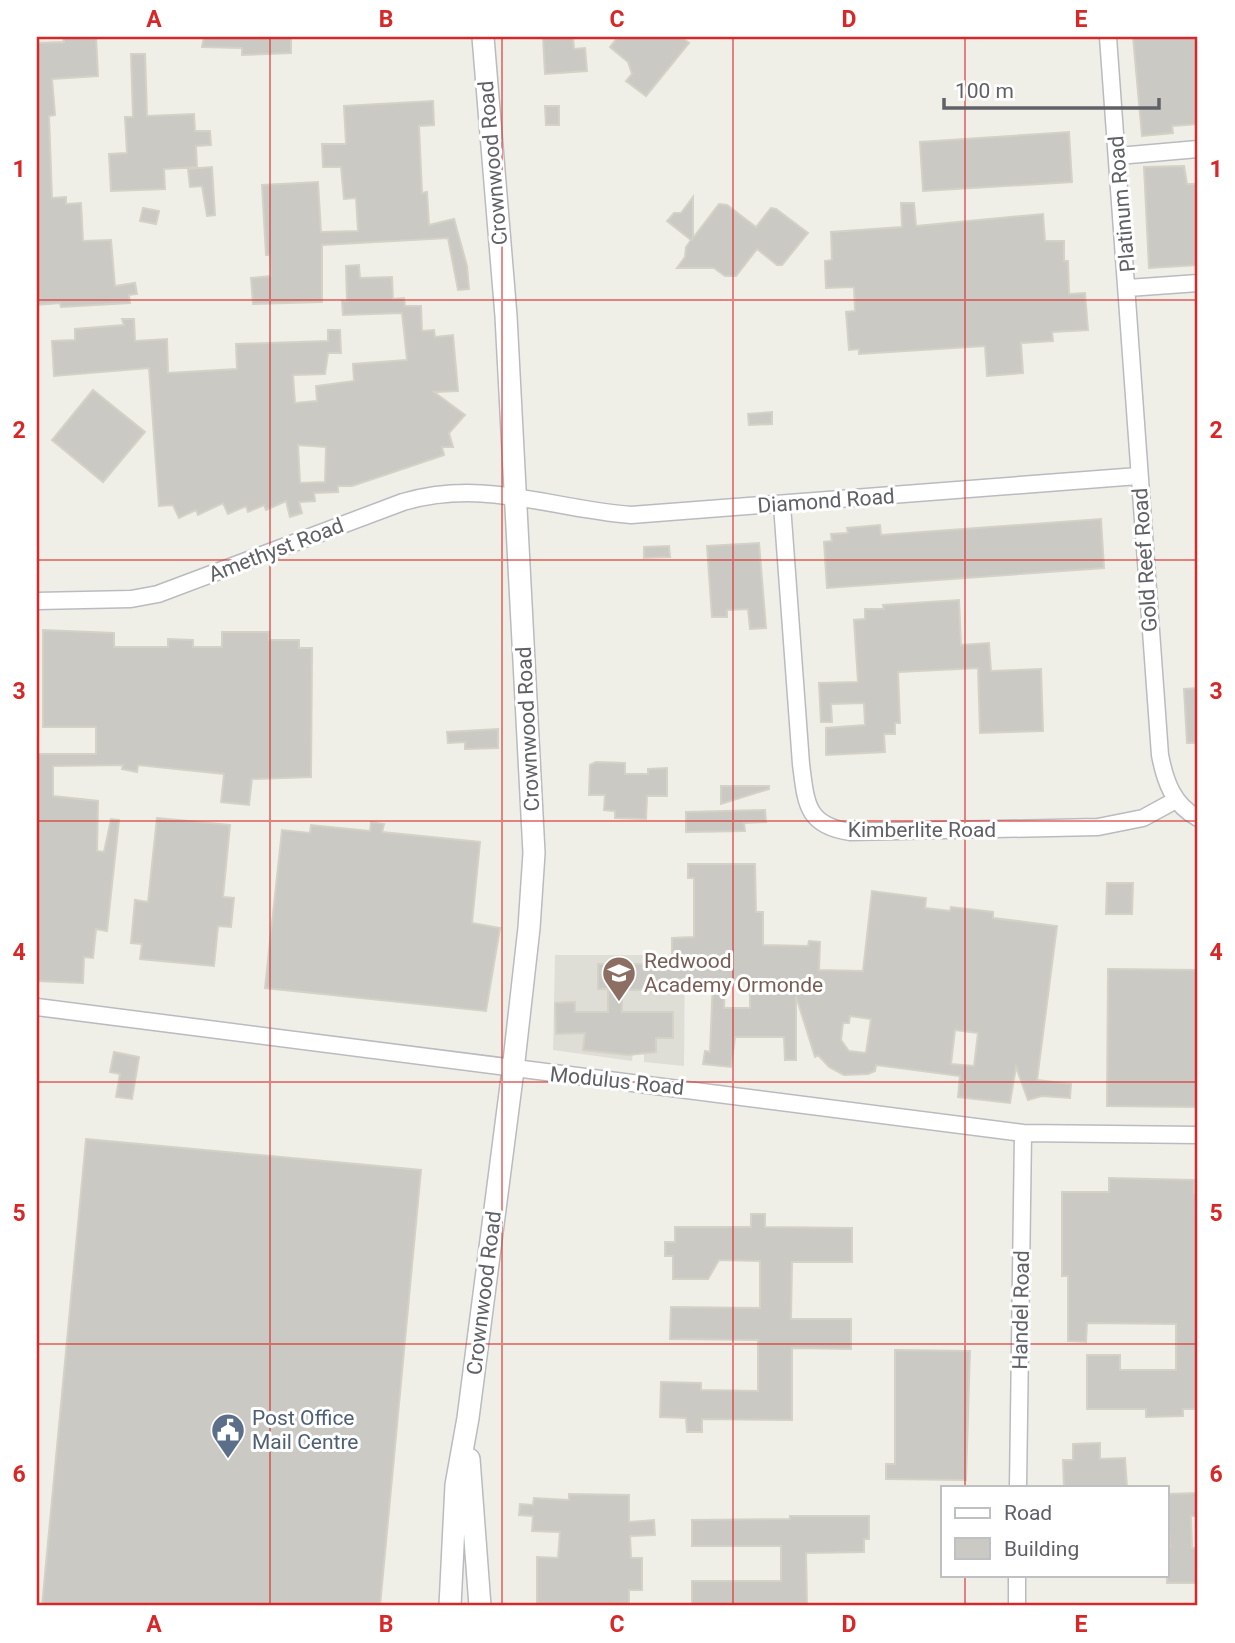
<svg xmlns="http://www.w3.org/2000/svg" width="1235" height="1643" font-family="Roboto,sans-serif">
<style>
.education{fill:#dfded6}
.building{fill:#cbc9c4;stroke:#d4d1c6;stroke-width:2;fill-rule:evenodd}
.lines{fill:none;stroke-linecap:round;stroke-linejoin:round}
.street-casing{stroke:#b9bbc0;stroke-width:19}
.secondary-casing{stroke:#b9bbc0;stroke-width:24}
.street{stroke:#fff;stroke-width:16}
.secondary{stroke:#fff;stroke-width:21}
.grid{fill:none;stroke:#d62828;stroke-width:2;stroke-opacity:0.55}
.labels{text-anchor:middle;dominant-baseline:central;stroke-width:6;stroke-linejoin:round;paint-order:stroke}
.street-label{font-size:21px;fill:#5f6166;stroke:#fff}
.education-label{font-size:21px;fill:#785e54;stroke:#fff;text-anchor:start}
.service-label{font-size:21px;fill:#4e5e75;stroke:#fff;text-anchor:start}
.neatline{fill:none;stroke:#d62828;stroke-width:2.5}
.grid-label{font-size:23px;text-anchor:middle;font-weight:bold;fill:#d62828}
</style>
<rect width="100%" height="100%" fill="#f0efe7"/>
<path class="education" d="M555,955H685L684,1066L644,1062V1053H633L632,1061L553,1050Z"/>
<path class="building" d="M63,37H96L98,76L52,79L55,115L49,116L52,198L66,197V204L81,203L83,241L111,240L115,286L135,283L137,294L129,295L130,303L61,307L60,303L37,305V43L64,42Z
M204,37H291V53L242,55V48L202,47Z
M543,37H573L574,49L585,48L587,71L545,74Z
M618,37H681L689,43L646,96L626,81L632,74L628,62L610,47Z
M1133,37H1198V124L1172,126L1173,133L1142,136Z
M131,54H145L147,116L194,114L195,131H210L211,145L196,146L197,167L164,169L165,189L111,191L109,154L127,153L125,117H133Z
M433,101L434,125L419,126L422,193L427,192L429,225L454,219L467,266L469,289L458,290L448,238L322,245V302L253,304L251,278L271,276L270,255H266L262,185L318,182L321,232L358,231L356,198L344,199L341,167H323L322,144H346L344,106Z
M545,106H559V125H546Z
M1069,132L1072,182L923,191L920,142Z
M1184,166L1187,184H1198V265L1149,268L1144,167Z
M212,167L215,215L207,216L202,186L190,187L188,169Z
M693,197V238L719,204L727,205L756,227L771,208L776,209L808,233L782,265H777L757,249L736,276H725L714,268H677L685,257L686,247L691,240L667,221L674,213H681Z
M901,203H914L916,226L1043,214L1045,241H1064V261H1068L1069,294L1085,293L1088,330L1052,332L1053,341L1021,343L1023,373L987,376L985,346L859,354V349L849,350L846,312L855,311L854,287L826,288L825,261L832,260L831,232L902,227Z
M143,208L159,211L156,224L140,221Z
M359,265L360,278L392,277L393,299L404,298L405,306H421L422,331L434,330L435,337L453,335L458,391L434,392L465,415L449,433L453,447H442L444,455L352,486H338V492L314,493L315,501L299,502L302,513L290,517L286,501L266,510L264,505L248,512L246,506L228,514L223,503L198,515L196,510L179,518L173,505L159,506L149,368L54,376L52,341L75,340V329L124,325L122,319H134L135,341L167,339L168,373L237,369L236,344L328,341V330H340L341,353H328L325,374L293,375L295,403L317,401L316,386L354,381L353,364L407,360L402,313L343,315L342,301H347L346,266ZM298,445L326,447L325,482L300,483Z
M93,390L145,432L103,482L52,440Z
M772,412V424L749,425L748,414Z
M1101,519L1104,568L827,588L824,542L832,541L831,534L848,533L847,528L880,525L881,535Z
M759,543L766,628L750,629L748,609L727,610V617H712L707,546Z
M669,546L670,557L644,558V547Z
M959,600L961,645L989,643L991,671L1041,669L1043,731L980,733L978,668L898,672L900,723H895V734H884L885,752L826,755V728L865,725L864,703L831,704L832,722H821L819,683L858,682L854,620L865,619V609H884L883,605Z
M43,630L114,633V647H168V639L193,640V647H222V632H269V640H299V648H312L311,777L252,779L249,805L221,802L224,774L138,765L137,772L122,769L123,765L53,766V796L98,801L97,851L104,852L111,819L119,820L107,931L96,929L93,958L84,957L83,983L37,981V754H96V727H43Z
M1198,688V743H1187L1184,689Z
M498,729V748L465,749V742L448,743L447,732Z
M596,762L625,763V774H648V769L667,768V796H647L646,819L615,818V811L604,810L605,795H589L590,765Z
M721,786H769V789L721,804Z
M765,810L766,822L744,823L745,831L686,832V812Z
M157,818L230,825L223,897L234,898L231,927L218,926L214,966L140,959L142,944L131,943L135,900L148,902Z
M371,822L384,824L382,832L480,842L472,923L500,928L486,1011L265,988L282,830L310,833L311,825L370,831Z
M688,864H755L756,912H763V945L808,946L809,941L820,942L819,970L863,971L872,891L926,898L925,908L950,911L951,907L993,912V918L1057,926L1037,1080L1071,1084L1070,1098L1042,1096L1028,1100L1016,1067L1010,1103L958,1097L960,1076L876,1065L875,1071L868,1074L844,1075L829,1067L818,1055L815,1057L796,996V1060H785L784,1037H735L731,1067L703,1064L705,1051L710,1052L713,979H673V990H622V1012H673V1038H656V1052L628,1055L583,1050L585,1033L556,1034L555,1003L575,1002V1012H608V989H598V964H672V938L694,937V878H688ZM725,980H750V1008H724ZM850,1016L871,1019L866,1053L849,1051L841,1040L843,1023H849ZM955,1030L978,1033L974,1066L951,1064Z
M1107,883H1133L1132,914H1106Z
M1108,969L1198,970V1107L1107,1106Z
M114,1052L139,1057L132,1099L116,1097L120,1074L110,1072Z
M86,1139L421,1170L380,1606H42Z
M1109,1178L1194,1180V1193H1198V1409H1183V1416L1146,1417V1409H1087V1355H1120V1370H1176V1324L1087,1323L1086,1342L1068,1341V1276H1062V1192H1109Z
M751,1214H765V1227L852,1228V1262H792L791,1319H851V1349L792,1348V1420L702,1419V1432H687L686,1418L660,1417L661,1382L701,1383V1390L758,1391V1340L670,1339L671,1307L760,1308V1261L719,1260L708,1279H673V1256H665V1242H675V1227H751Z
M895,1350L970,1351L966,1480L886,1479V1464H895Z
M1100,1443V1459L1125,1458L1127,1487H1064L1063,1460H1073V1444Z
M1198,1493V1516H1191L1192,1548H1198V1583H1167V1547H1170L1167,1494Z
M569,1494L629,1495V1522L654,1520L655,1535L630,1536L631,1558H642V1590H629V1606H537V1557L558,1558L560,1532L532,1531L533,1516L519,1515L520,1504L533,1505L534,1498L569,1500Z
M790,1516H869V1539H864V1552L806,1553L807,1606H692V1581H781V1546H692V1520L790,1519Z"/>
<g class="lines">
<g class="street-casing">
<path id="street" d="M1108,37L1160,755C1165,781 1173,805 1198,818
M1118,156L1198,149
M1128,288L1198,283
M782,505L801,764C806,803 806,826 851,832L1098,827L1143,818L1176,800
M37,601L131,599L158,594L403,502C485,478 550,509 631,515L1138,476
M37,1007L1023,1133L1198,1135
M1018,1487L1023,1133
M1017,1606V1575"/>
</g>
<g class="secondary-casing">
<path id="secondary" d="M469,1459L480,1606
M450,1606L456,1485L468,1418L513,1070L529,928L534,853L506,316L483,37"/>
</g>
<use href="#street" class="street"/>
<use href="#secondary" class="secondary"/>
</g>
<path class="grid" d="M270,37V1606M502,37V1606M733,37V1606M965,37V1487M37,300H1198M37,560H1198M37,821H1198M37,1082H1198M37,1344H1198M965,1575V1606"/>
<defs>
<g id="school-pin" transform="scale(1.75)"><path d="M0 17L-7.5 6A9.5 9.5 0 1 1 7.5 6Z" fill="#8d6e63" stroke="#fff"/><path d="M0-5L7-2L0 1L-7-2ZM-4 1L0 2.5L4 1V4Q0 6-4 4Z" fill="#fff"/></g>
<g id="civic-pin" transform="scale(1.75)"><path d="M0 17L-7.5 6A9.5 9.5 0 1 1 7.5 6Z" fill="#5c6f8a" stroke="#fff"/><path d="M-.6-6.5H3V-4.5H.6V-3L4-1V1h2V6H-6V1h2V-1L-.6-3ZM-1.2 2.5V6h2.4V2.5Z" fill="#fff"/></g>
</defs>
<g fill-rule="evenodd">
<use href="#school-pin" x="619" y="973"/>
<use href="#civic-pin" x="228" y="1430"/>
</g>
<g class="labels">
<g class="street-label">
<text transform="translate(493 163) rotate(-95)">Crownwood Road</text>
<text transform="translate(1122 204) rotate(-95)">Platinum Road</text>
<text transform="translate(826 501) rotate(-4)">Diamond Road</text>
<text transform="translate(276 550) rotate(-21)">Amethyst Road</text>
<text transform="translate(1145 560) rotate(-94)">Gold Reef Road</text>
<text transform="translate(528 729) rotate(-93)">Crownwood Road</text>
<text x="922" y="830">Kimberlite Road</text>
<text transform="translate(617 1081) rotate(6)">Modulus Road</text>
<text transform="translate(484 1293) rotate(-83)">Crownwood Road</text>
<text transform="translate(1021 1310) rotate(-89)">Handel Road</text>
</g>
<g class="education-label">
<text x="644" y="961">Redwood<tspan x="644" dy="24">Academy Ormonde</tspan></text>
</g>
<g class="service-label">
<text x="252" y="1418">Post Office<tspan x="252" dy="24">Mail Centre</tspan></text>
</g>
</g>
<rect width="1235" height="1643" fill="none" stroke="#ffffff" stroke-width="77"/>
<rect x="941" y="1486" width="228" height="91" fill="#ffffff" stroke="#bfc0c2" stroke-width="2"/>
<rect x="955" y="1508" width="35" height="10" fill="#ffffff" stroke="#bfc0c2" stroke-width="2"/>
<text x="1004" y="1520" font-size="21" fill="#5f6166">Road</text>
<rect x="955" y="1538" width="35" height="21" fill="#cbc9c4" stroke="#bfc0c2" stroke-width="2"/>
<text x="1004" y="1556" font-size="21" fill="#5f6166">Building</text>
<path d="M944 98v10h215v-10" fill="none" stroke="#5f6166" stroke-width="3.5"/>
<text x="955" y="98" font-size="21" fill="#5f6166" stroke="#ffffff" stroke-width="5" paint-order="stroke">100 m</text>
<rect x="38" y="38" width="1158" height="1566" class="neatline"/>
<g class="grid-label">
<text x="154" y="27">A</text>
<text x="386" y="27">B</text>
<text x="617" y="27">C</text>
<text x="849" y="27">D</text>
<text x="1081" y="27">E</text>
<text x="19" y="177">1</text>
<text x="1216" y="177">1</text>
<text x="19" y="438">2</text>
<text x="1216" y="438">2</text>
<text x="19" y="699">3</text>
<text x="1216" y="699">3</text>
<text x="19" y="960">4</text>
<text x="1216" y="960">4</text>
<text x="19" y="1221">5</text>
<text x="1216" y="1221">5</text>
<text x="19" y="1482">6</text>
<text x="1216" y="1482">6</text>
<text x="154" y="1632">A</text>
<text x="386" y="1632">B</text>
<text x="617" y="1632">C</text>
<text x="849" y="1632">D</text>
<text x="1081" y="1632">E</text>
</g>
</svg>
